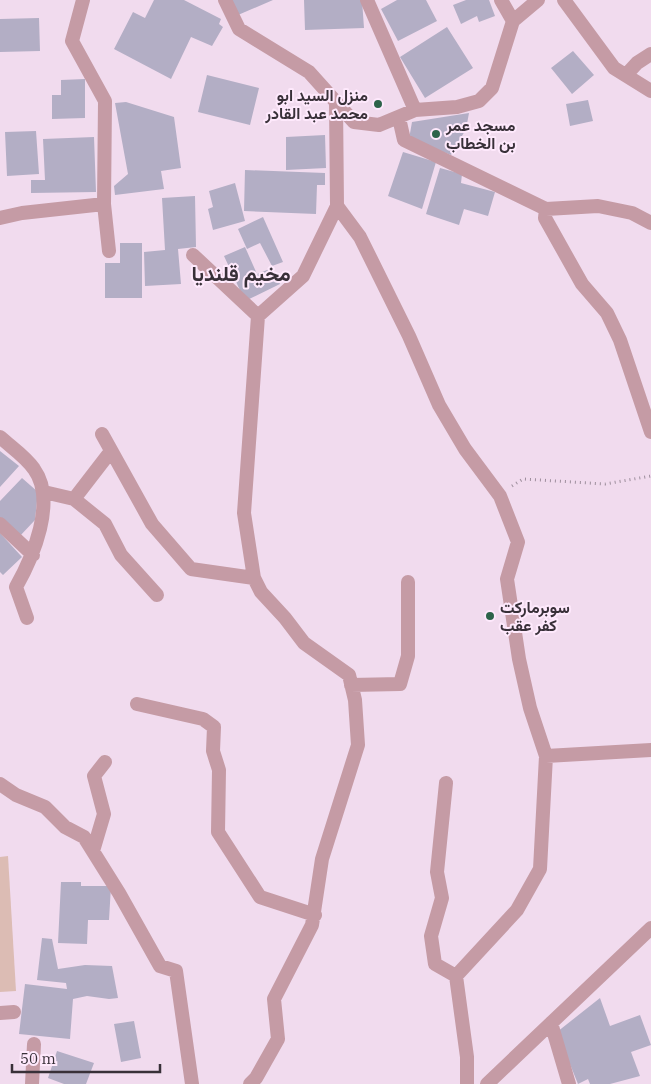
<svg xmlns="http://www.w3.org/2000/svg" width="651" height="1084" font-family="'IBM Plex Serif',Vazirmatn,serif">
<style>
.green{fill:#dcbcb4}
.building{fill:#b3aec5}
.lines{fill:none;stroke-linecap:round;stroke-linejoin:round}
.path{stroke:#9d8e9c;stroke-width:3;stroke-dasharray:1 4;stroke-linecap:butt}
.minor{stroke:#c59ba5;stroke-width:14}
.poi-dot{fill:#2d634a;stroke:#fee9fc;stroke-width:2}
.labels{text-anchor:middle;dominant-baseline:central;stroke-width:4;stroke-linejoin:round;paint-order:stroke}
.poi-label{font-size:16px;font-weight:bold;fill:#383038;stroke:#fee9fc;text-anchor:start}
.district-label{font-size:21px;font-weight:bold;fill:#383038;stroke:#fee9fc}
</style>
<rect width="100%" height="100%" fill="#f1dbee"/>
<path class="green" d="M8,856L16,991L0,992V857Z"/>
<path class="building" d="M154,0H184L221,19L219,24L223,27L212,46L191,37L171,79L114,49L133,12L145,18Z
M231,0H273L238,15Z
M304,0H362L364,28L305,30Z
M397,0H426L437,21L398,41L381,9Z
M466,0H489L495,16L479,22L477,16L461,24L453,5Z
M39,18L40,51L0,52V19Z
M447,27L473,68L425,98L400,57Z
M573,51L594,75L572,94L551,68Z
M207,75L259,88L250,125L198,112Z
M85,79V118L52,119V95H61V80Z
M588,100L593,121L570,126L566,104Z
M126,102L174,117L181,168L161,171L164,189L115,195L114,186L128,174L115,103Z
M469,113L466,129L451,155L409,139L412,122Z
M36,131L39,174L7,176L5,132Z
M325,135L326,168L286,170V137Z
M94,137L96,192L31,193V180H45L43,139Z
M403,152L436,162L422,209L388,196Z
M440,168L462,174L461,183L495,192L488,216L464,209L459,225L426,214Z
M245,170L325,173V185H317L316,214L244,211Z
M235,183L245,221L213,230L208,209L213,207L209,191Z
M195,196L196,247L178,249L181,284L145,286L144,252L165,250L162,198Z
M263,217L283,262L272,266L260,243L247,249L238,229Z
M120,243H142V298H105V263H120Z
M245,247L257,274L272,268L280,284L245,301L224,256Z
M0,451L19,466L0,487Z
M22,478L38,492L35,520L19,537L0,519V501Z
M0,533L22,557L3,575L0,572Z
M61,882H81V886H111L109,920H88L87,944L58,943Z
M42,938L52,939L58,969L85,965L112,966L118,998L109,999L87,996L73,999L70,1039L19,1034L25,984L67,989L66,983L37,980Z
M600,998L610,1026L640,1015L651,1045L631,1052L640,1076L610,1084H590L588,1079L578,1084L557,1032Z
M134,1021L141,1058L121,1062L114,1024Z
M57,1051L94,1063L86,1084H64L48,1078Z"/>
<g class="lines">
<path class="path" d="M512,486L523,479L605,484L651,476"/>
<path class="minor" d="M83,0L72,41L105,101L104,204L109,251
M225,0L239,29L309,72L354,122L379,125L415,110L457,107L479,101L492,88L513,21L538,0
M367,0L415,110
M501,0L513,21
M564,0L614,68L651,91
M626,75L637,63L651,54
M336,102L337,206L360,237L409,336L439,405L465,449L500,496L518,542L507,579L519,659L530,708L546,756L540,869L517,910L456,976L467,1057V1084
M399,118L404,140L546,209L545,218L582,284L607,313L620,340L651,432
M546,209L598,206L632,213L651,223
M0,218L22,213L104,204
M193,255L258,316
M102,434L152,524L191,569L254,578
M0,437C11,447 26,457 34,469C57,501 33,557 16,587L27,618
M44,492L74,499L105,524L121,555L157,595
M74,499L111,451
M0,524L33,555
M351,685L400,684L408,656V582
M137,704L203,719L214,727L213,751L219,770L218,832L260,897L315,915
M546,756L651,750
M446,783L437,872L442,898L431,936L435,964L456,976
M0,784L16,795L45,807L65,827L84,837L119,893L160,966L176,971L192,1084
M93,851L104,814L94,776L105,762
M0,1013L14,1012
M551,1023L569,1084
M32,1084L34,1044
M250,1084L256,1078L278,1039L274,999L312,925L322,859L358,745L355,700L349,675L304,643L285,618L261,592L254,578L244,513L258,316L303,276L337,206
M487,1084L651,928"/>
</g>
<g class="poi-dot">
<circle cx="378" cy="104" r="5"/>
<circle cx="436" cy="134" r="5"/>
<circle cx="490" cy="616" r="5"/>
</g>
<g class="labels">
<g class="poi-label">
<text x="368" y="95" text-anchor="end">منزل السيد ابو<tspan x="368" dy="18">محمد عبد القادر</tspan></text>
<text x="446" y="125">مسجد عمر<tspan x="446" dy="18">بن الخطاب</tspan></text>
<text x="500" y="607">سوبرماركت<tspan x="500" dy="18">كفر عقب</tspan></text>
</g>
<g class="district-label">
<text x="241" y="273">مخيم قلنديا</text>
</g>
</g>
<path d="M12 1064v8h148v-8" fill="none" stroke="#383038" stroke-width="2.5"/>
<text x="20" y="1064" font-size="15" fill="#383038" stroke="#fee9fc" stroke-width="4" paint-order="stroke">50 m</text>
</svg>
